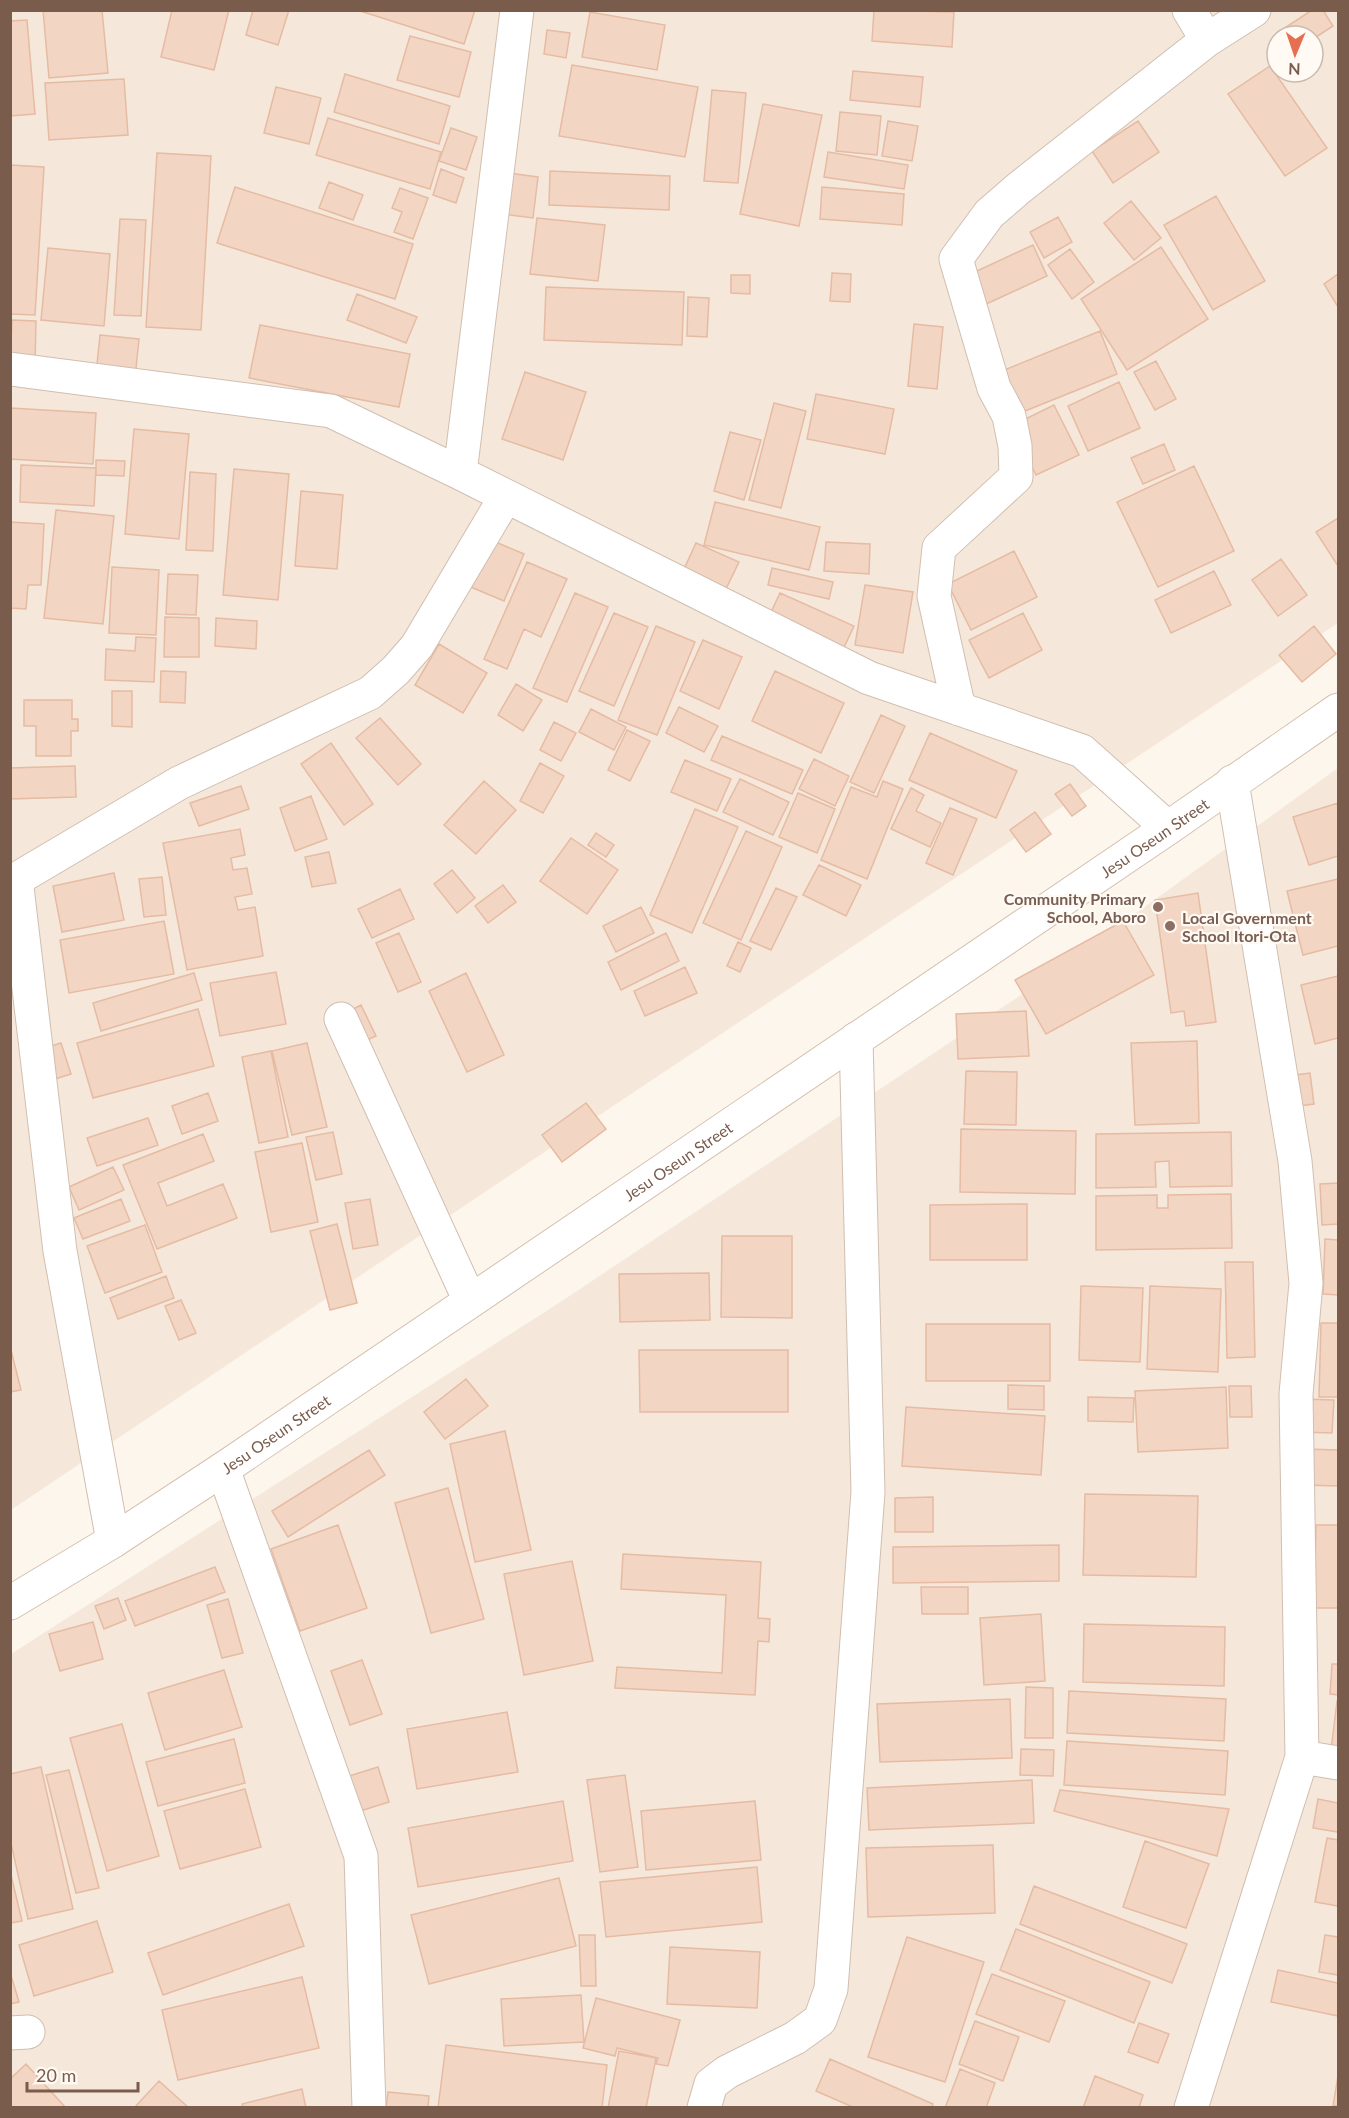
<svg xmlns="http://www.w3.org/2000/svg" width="1349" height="2118" font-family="Lato,sans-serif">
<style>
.residential{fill:#f5e8da;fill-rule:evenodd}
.building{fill:#f3d5c3;stroke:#e6bba3;stroke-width:1.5}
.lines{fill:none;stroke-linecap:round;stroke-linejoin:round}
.minor-casing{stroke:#d1beb0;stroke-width:35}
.secondary-casing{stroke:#d6c0b0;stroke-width:35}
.minor{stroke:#fff;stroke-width:33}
.secondary{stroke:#fff;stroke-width:33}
.education-dot{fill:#8d6e63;stroke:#fffaf3;stroke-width:2}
.labels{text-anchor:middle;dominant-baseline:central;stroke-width:4.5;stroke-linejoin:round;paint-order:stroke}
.street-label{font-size:16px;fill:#7a5c4d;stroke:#fffaf3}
.education-label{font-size:16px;font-weight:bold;fill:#785e54;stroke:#fffaf3;text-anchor:end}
</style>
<rect width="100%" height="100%" fill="#fdf6ec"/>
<path class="residential" d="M11,11H1338V623L616,1104L11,1510ZM1277,36H1313V72H1277Z
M1338,768V2107L11,2108V1654L562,1301L1033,987Z"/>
<path class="building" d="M43,10H102L108,73L49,78Z
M172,10H229L214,70L161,57Z
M253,10H289L278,45L246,35Z
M357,10H475L464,44Z
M874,10L954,12L952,47L872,41Z
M1312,10H1323L1333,26L1313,39V36H1279L1277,33Z
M590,12L665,25L657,70L582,57Z
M27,20L35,114L10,116V21Z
M547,30L570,33L566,58L544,54Z
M410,36L471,52L459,97L397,80Z
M572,65L698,87L685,157L559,136Z
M1270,66L1327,148L1285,176L1228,94Z
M853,71L923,77L920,107L850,100Z
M345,74L450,106L439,144L334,112Z
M124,79L128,135L49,140L45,83Z
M276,87L321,98L309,144L264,133Z
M712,90L746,93L738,183L704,181Z
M763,104L822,115L799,226L740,214Z
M840,112L881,116L877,155L836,151Z
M328,118L441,152L430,189L316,155Z
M888,121L918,126L912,161L882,156Z
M1138,121L1159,152L1113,183L1092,151Z
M451,128L477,137L466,170L439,161Z
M828,152L908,165L904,189L824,177Z
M157,153L211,156L201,330L146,327Z
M10,165L44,167L35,315L10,314Z
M441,169L464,178L456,203L433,195Z
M550,171L670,176L669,210L549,205Z
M508,173L538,177L533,218L502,214Z
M329,182L363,195L353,220L319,208Z
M235,187L413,244L395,299L217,243Z
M822,187L904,194L902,225L820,219Z
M400,188L428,198L413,239L394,232L402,212L392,208Z
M1216,196L1265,281L1213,310L1164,225Z
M1131,201L1161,238L1134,260L1104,223Z
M1058,217L1072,242L1044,258L1030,232Z
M537,218L605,225L598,281L530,274Z
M120,219L146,220L141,316L114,315Z
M1033,245L1047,276L982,306L968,275Z
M1161,247L1208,319L1127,370L1081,299Z
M48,248L110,254L104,326L41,320Z
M1070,249L1094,282L1072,299L1048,265Z
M832,273L851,274L850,302L830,301Z
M1338,274V307L1324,284Z
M731,275H750V294L731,293Z
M546,287L684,292L682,345L544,340Z
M357,294L417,317L406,343L347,320Z
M688,297L709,298L707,337L687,336Z
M12,320L36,321L35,366L10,365Z
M914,324L943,327L937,389L908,386Z
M260,325L410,354L399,407L249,378Z
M1100,331L1117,374L1015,415L997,373Z
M100,335L139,339L135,378L96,374Z
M1156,361L1176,399L1155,410L1134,372Z
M525,372L586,392L563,460L502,439Z
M1119,382L1140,428L1088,451L1068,406Z
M816,394L894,409L885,454L807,439Z
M774,403L806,411L781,508L749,500Z
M1054,405L1079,455L1036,475L1011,426Z
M10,408L96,413L93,464L10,459Z
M134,429L189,434L179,539L125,534Z
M730,432L761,440L744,500L714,491Z
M1164,444L1175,470L1143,484L1131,458Z
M96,460L125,461L124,476L96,475Z
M21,465L96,468L94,506L20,502Z
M1194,466L1234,551L1158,587L1117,502Z
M234,469L289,474L278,600L223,595Z
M190,472L216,474L213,551L186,550Z
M301,491L343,495L337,569L295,566Z
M715,502L820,527L809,570L704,545Z
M56,510L114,516L103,624L44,618Z
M1338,518V566L1316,532Z
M10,522L44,524L41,585H28L26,609L10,608Z
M486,538L524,554L504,601L466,585Z
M826,542L870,544L869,574L824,571Z
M696,543L739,562L721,599L679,580Z
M1014,551L1037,597L971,630L948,584Z
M1281,559L1307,595L1278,616L1252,580Z
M527,562L567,579L541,637L524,629L507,669L484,659Z
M112,567L159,570L156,635L109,633Z
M772,568L833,582L829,599L768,585Z
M1214,571L1231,605L1171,633L1155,600Z
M168,574L198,575L196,615L166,614Z
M865,585L913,592L903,653L855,645Z
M575,593L608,607L567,702L533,688Z
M780,593L854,626L839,658L765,625Z
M614,613L648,627L614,706L579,691Z
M1023,613L1042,650L989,678L969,640Z
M165,617L199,618V657H164Z
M216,618L257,621L256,649L215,646Z
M656,626L695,642L657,735L618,720Z
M1314,626L1336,654L1302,682L1279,655Z
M136,637L156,638L154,682L105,680L106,649L135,651Z
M703,640L742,657L719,709L680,691Z
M439,644L487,673L463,713L415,685Z
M161,671L186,672L185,703L160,702Z
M775,671L844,703L821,753L752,721Z
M516,684L542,700L523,731L498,715Z
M112,691H132V727L112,726Z
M24,700H72V719H78V731H71V756H36V726H24Z
M679,707L718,726L704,752L666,733Z
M591,709L626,727L614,750L579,732Z
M881,715L905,726L874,793L850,782Z
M380,718L421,764L398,785L356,738Z
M554,722L576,733L561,761L540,750Z
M627,730L650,741L630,781L608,770Z
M930,733L1017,771L996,818L909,780Z
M722,736L803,770L792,794L711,760Z
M331,743L373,804L344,825L301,764Z
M814,759L849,776L835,806L799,789Z
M685,760L731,779L717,811L671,792Z
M540,763L564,776L543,813L520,801Z
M75,766L76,797L10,799V768Z
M740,779L789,802L773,835L723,812Z
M484,781L516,810L476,854L444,825Z
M883,781L903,789L867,879L821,860L851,787L877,797Z
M1070,784L1086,806L1072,816L1055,794Z
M241,786L249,809L199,826L190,803Z
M911,788L924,795L916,811L941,823L930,847L891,829Z
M798,793L835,809L817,853L779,837Z
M311,796L327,839L295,851L280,808Z
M1338,803V856L1309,865L1293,817Z
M950,808L977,819L953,875L926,863Z
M695,809L738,827L692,933L650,915Z
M1035,812L1051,834L1026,852L1010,830Z
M240,829L245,855L231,858L233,870L247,868L252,894L235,897L238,910L255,907L263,956L187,970L163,843Z
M746,831L782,847L741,940L703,923Z
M596,833L614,845L606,857L588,845Z
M571,838L618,870L587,914L540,881Z
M329,852L336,883L312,887L305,857Z
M819,865L861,885L846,916L803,895Z
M452,870L475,898L457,913L434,884Z
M114,873L124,920L62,932L53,886Z
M162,877L166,915L144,917L139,879Z
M1338,879V946L1303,955L1287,891Z
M503,885L516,902L488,923L475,906Z
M776,888L797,897L771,950L750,941Z
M400,889L414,919L372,938L358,909Z
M1198,893L1216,1022L1186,1026L1184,1011L1171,1013L1155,900Z
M641,907L654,933L616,952L603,926Z
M164,921L174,974L69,993L60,940Z
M1123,921L1154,975L1046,1034L1015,980Z
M399,933L421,982L398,992L376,943Z
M666,933L679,961L621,990L608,962Z
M738,942L751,948L740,972L727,966Z
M685,967L697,993L645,1016L634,991Z
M276,972L286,1024L220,1036L210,983Z
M194,973L202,1000L101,1031L93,1003Z
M466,973L504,1055L467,1072L429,991Z
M1338,976V1038L1315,1044L1301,985Z
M361,1005L376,1036L359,1044L345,1013Z
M198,1009L214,1066L93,1098L77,1043Z
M1026,1011L1029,1056L958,1059L956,1014Z
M1197,1041L1199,1123L1135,1125L1131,1043Z
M61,1043L71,1074L52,1080L42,1049Z
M307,1043L327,1127L292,1135L272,1051Z
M271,1051L288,1137L259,1143L242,1057Z
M966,1071L1017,1072L1016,1125L964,1124Z
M1310,1073L1314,1104L1291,1107L1287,1076Z
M208,1093L218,1121L182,1134L172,1106Z
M586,1103L606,1129L562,1162L542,1135Z
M148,1118L158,1145L97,1166L87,1138Z
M961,1129L1076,1131L1075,1194L960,1192Z
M333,1132L342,1174L316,1180L306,1137Z
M1231,1132L1232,1186L1170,1187L1169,1161L1155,1162L1156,1187L1096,1188V1134Z
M203,1134L214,1161L158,1183L167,1206L223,1184L237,1218L157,1249L123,1165Z
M302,1143L318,1222L271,1232L255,1152Z
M113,1167L124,1190L79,1210L69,1187Z
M1338,1183V1224L1322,1225L1320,1184Z
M1231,1194L1232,1248L1096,1250V1196L1157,1195V1208H1168V1195Z
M121,1199L130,1221L83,1239L74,1218Z
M370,1199L378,1245L353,1249L345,1203Z
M1027,1204V1260H930V1205Z
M337,1224L357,1303L330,1310L310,1231Z
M145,1225L162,1272L105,1293L87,1246Z
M722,1236H792V1318L721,1317Z
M1325,1239L1338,1240V1295L1323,1294Z
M1225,1262H1253L1255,1357L1227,1358Z
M709,1273L710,1320L620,1322L619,1274Z
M166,1276L174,1298L118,1319L110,1298Z
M1081,1286L1143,1288L1140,1362L1079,1360Z
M1150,1286L1221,1289L1218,1372L1147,1369Z
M181,1300L196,1333L179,1340L165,1306Z
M1321,1323H1338V1397H1319Z
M926,1324H1050V1381H926Z
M10,1346L21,1390L10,1392Z
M639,1350H788V1412H640Z
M466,1379L488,1406L445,1439L424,1412Z
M1008,1385L1044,1386V1410L1008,1409Z
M1229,1386H1251L1252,1417H1230Z
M1226,1387L1228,1448L1138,1452L1135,1391Z
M1088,1397L1134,1398L1133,1422L1088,1421Z
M1304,1399L1334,1400L1332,1433L1303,1432Z
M906,1407L1045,1416L1041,1475L902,1466Z
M505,1431L531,1550L475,1562L450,1444Z
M1304,1449L1338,1450V1486L1303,1485Z
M369,1450L385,1475L288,1537L272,1511Z
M448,1488L484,1619L431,1633L395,1503Z
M1085,1494L1198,1496L1196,1577L1083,1575Z
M933,1497V1532H895V1498Z
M338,1525L367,1608L300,1631L271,1549Z
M1316,1525H1338V1608H1314Z
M1059,1545V1581L893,1583V1547Z
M623,1554L761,1562L758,1618L770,1619L769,1642L758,1641L755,1695L615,1688L617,1667L722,1673L726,1595L621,1589Z
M572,1561L593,1661L524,1675L504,1574Z
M215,1567L225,1592L135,1626L125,1601Z
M921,1587H968V1614H922Z
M118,1598L126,1620L104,1629L95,1606Z
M228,1599L243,1653L222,1658L207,1605Z
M1041,1614L1045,1681L984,1685L980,1618Z
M93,1622L103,1659L60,1671L49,1634Z
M1084,1624L1225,1627L1224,1686L1083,1682Z
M362,1660L382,1714L350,1725L331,1671Z
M1332,1664H1338V1695L1330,1694Z
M224,1670L242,1727L165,1750L148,1693Z
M1026,1687L1053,1688V1738H1025Z
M1069,1691L1226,1699L1224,1741L1067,1733Z
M1010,1699L1012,1758L880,1762L877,1704Z
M1337,1701H1338V1751L1331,1750Z
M507,1712L518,1772L417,1789L407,1729Z
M122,1724L159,1856L107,1871L70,1738Z
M234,1739L245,1783L158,1806L146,1762Z
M1067,1741L1228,1751L1225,1795L1064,1785Z
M1021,1749L1054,1750L1053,1776L1020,1775Z
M41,1767L73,1909L28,1919L10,1839V1774Z
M378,1767L389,1802L357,1812L346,1777Z
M69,1770L99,1888L76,1893L46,1775Z
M625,1775L638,1867L600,1872L587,1780Z
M1032,1780L1034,1823L869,1830L867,1788Z
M245,1789L261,1847L180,1869L164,1811Z
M1060,1790L1229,1809L1217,1856L1054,1811Z
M1318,1799L1338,1803V1832L1313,1828Z
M563,1801L573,1861L418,1887L408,1828Z
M755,1801L761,1860L646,1870L641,1811Z
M1327,1838L1338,1840V1906L1315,1902Z
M1145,1841L1209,1864L1186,1928L1123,1907Z
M993,1845L995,1913L868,1917L866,1848Z
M757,1867L762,1922L606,1937L600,1882Z
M10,1871L22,1921L10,1923Z
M559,1878L576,1946L429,1984L411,1915Z
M1034,1886L1187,1944L1172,1983L1020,1924Z
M289,1904L304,1946L163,1995L148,1953Z
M97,1921L113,1972L34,1996L19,1945Z
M1016,1929L1150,1982L1134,2023L1000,1970Z
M579,1935H595L596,1986H581Z
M1325,1935L1338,1937V1975L1319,1972Z
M907,1937L984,1962L945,2082L868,2057Z
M670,1947L760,1952L757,2008L667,2004Z
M1278,1970L1338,1983V2016L1271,2002Z
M10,1972L19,2002L10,2004Z
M992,1974L1065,2001L1049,2042L976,2014Z
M302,1977L319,2048L178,2080L162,2010Z
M581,1995L584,2042L504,2046L501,1999Z
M596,1998L680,2020L668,2066L656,2064L658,2058L617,2048L615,2056L583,2048Z
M975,2021L1019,2037L1003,2081L959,2064Z
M1139,2023L1169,2034L1158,2063L1128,2052Z
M446,2045L607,2065L602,2108H438Z
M619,2051L656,2058L646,2108H608Z
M830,2059L933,2104L932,2108H855L816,2091Z
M26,2064L66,2108H10V2079Z
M960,2069L995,2083L986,2108H945Z
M1095,2076L1143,2095L1139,2108H1083Z
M1338,2076V2106H1333Z
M159,2081L189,2108H134Z
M302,2089L306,2108H243L242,2104Z
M388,2092L429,2096L428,2108H386Z"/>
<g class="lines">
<g class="minor-casing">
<path id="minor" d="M1189,10L1207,40
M10,369L331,411L460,473L869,678L1082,751L1168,828
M460,473L517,10
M959,709L934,596L939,548L1016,477L1015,446L1009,416L994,388L956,259L989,214L1019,188L1207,40L1254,10
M16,879L60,1251L113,1541
M10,883L179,783L370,693L396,670L417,646L506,496
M341,1019L470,1301
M223,1469L361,1856L369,2108
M1302,1757L1338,1763
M10,2033L28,2032
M704,2108L711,2084L727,2072L795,2038L820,2020L831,1989L868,1492L856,1039
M1191,2108L1302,1757L1296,1394L1306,1283L1295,1161L1232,782"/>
</g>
<g class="secondary-casing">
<g id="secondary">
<path id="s1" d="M10,1603L113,1541L223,1469L1168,828L1338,710"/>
</g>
</g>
<use href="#minor" class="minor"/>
<use href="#secondary" class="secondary"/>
</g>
<g class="education-dot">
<circle cx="1158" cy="907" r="6"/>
<circle cx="1170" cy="926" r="6"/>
</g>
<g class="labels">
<g class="street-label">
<text stroke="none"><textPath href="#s1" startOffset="1377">Jesu Oseun Street</textPath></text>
<text stroke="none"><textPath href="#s1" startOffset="801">Jesu Oseun Street</textPath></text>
<text stroke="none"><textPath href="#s1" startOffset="315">Jesu Oseun Street</textPath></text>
</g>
<g class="education-label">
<text x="1146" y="898">Community Primary<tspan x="1146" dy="18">School, Aboro</tspan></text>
<text x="1182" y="917" text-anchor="start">Local Government<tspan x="1182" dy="18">School Itori-Ota</tspan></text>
</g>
</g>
<rect width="1349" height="2118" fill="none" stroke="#7a5c4d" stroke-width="24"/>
<g transform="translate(1295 54) rotate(182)"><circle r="28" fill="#fffaf3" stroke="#cabbb1" stroke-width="1.5"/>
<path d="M0-4.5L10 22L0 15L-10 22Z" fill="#e76f51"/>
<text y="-9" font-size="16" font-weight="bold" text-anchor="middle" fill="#7a5c4d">N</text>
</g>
<path d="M27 2082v9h111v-9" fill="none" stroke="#7a5c4d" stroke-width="3"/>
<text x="36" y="2082" font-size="18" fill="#7a5c4d" stroke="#fffaf3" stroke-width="4.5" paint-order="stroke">20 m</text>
</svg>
